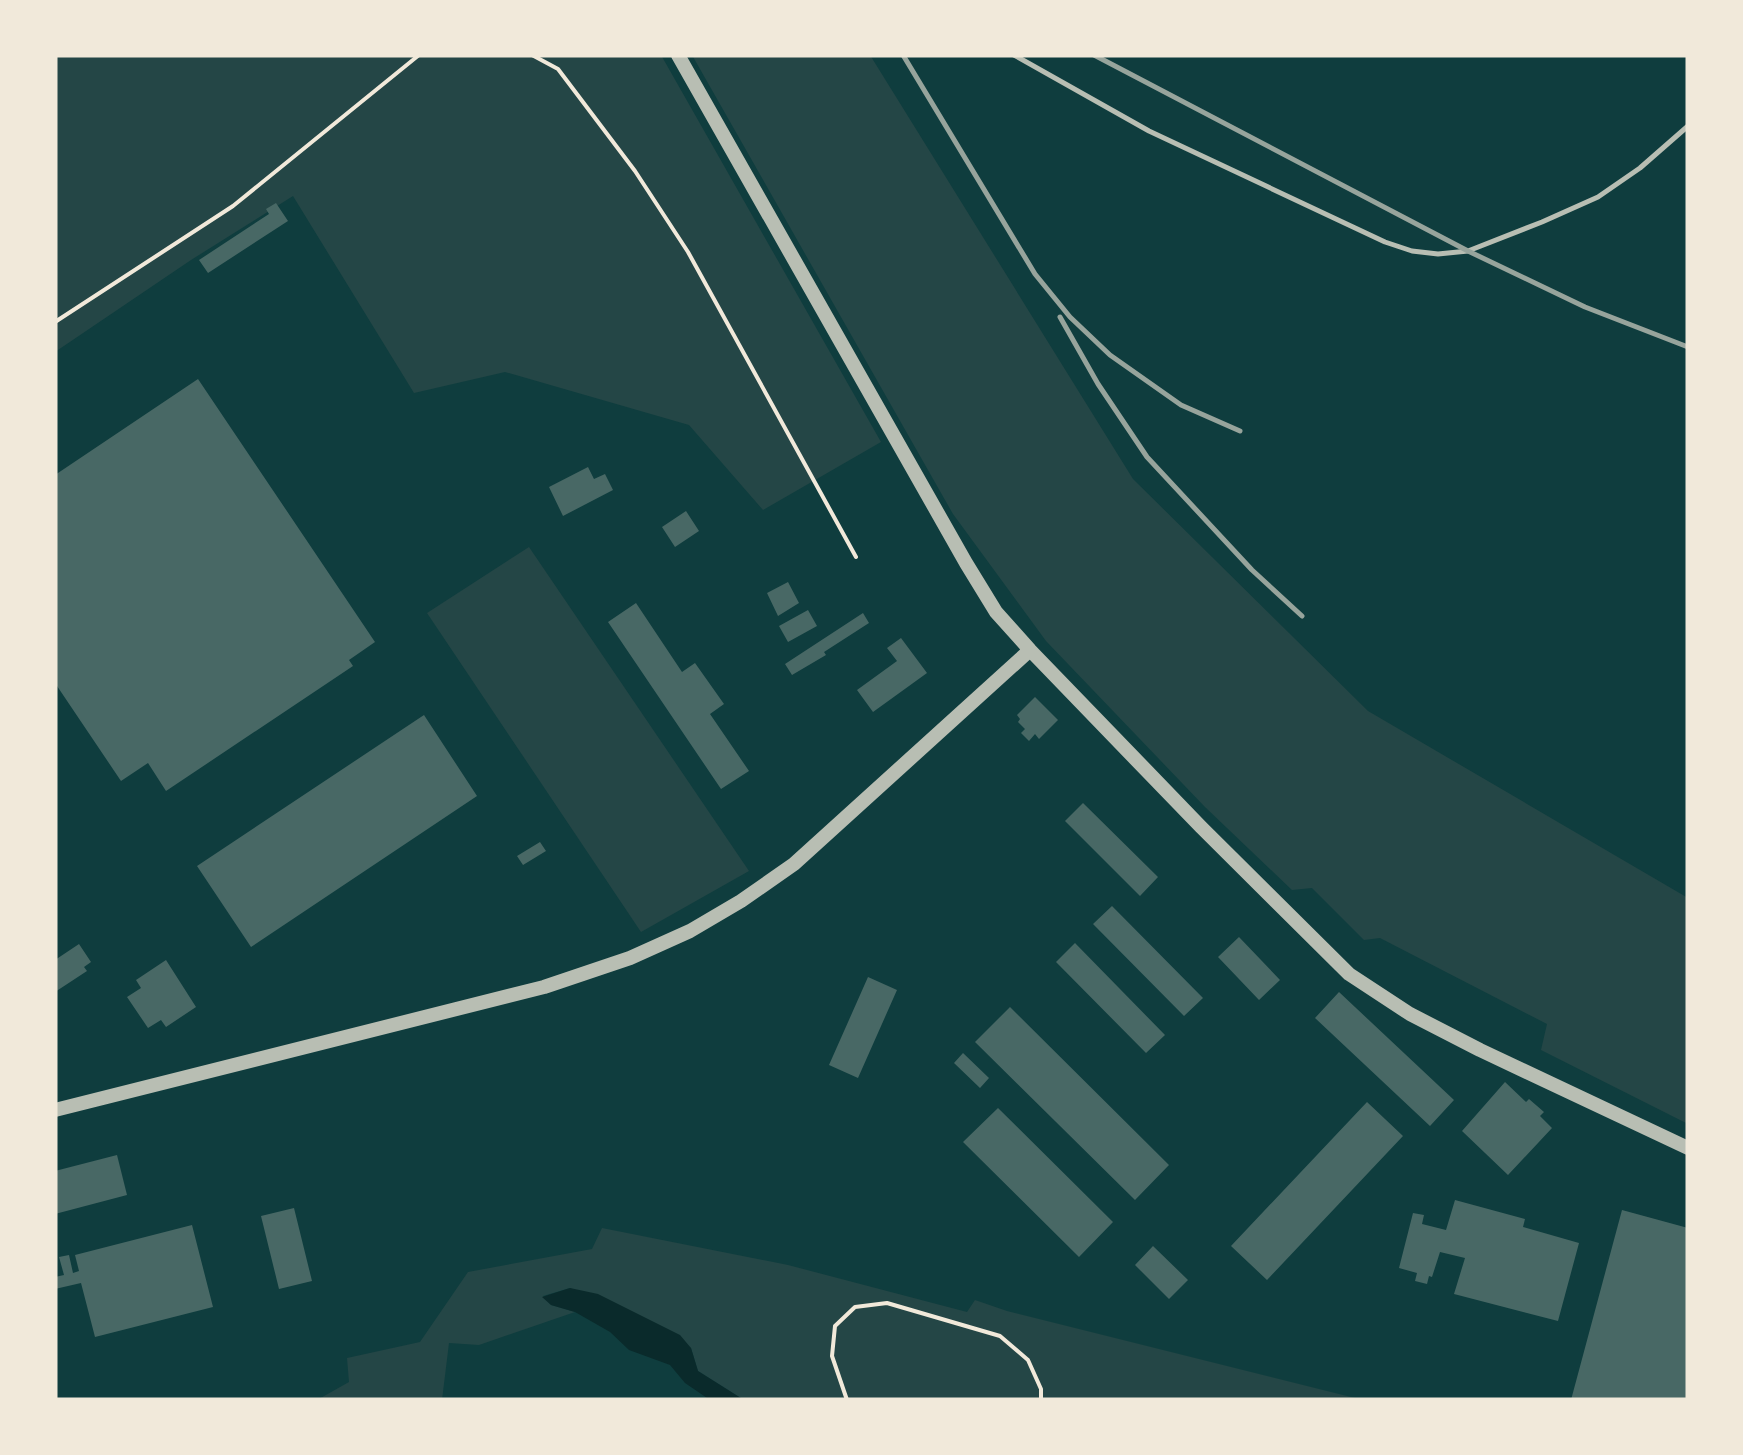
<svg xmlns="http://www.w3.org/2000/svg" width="1743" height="1455" font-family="'Golos Text',sans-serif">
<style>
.green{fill:#244646}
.water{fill:#0a2a2b}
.building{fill:#486865}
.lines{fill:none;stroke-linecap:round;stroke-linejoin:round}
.path{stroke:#f1e9da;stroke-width:4}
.service{stroke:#b8beb3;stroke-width:5}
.tertiary{stroke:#b8beb3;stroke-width:14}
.rail{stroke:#97a49c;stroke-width:5}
</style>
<rect width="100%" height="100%" fill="#0f3d3e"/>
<path class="green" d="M55,55H661L881,442L763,510L689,425L505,372L414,393L293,196L191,260L55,352Z
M692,55H870L1133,479L1368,711L1688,898V1124L1541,1050L1547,1024L1380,938L1364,940L1312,888L1292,890L1205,807L1046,641L953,514Z
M529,547L749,871L641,932L427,613Z
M602,1228L788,1265L967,1312L975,1300L1007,1311L1363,1400H744L698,1371L691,1348L570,1288L543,1296L551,1305L575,1312L479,1345L449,1343L442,1400H317L349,1382L347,1358L420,1342L468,1272L592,1249Z"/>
<path class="water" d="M570,1288L598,1294L680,1335L691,1348L698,1371L744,1400H710L685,1383L670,1365L629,1350L610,1332L575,1312L551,1305L542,1297Z"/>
<path class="building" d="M276,203L288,221L208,273L199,260L269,214L266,209Z
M198,379L375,642L349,660L353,666L166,791L148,763L121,781L55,683V475Z
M588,467L594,479L605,474L613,490L563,516L549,487Z
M686,511L699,531L675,547L662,527Z
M788,582L799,603L778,616L767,593Z
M636,603L682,672L695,663L724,704L710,714L749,771L721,789L608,622Z
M808,610L817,626L788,642L779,626Z
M863,613L869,623L824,652L826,655L792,675L785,664Z
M901,638L927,673L873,712L857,690L897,661L887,648Z
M1035,697L1058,720L1039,739L1035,734L1029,741L1021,733L1025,729L1018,722L1020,719L1017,715Z
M424,715L477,796L251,947L197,866Z
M1083,803L1158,877L1140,896L1065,821Z
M540,842L546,851L523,865L517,856Z
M1112,906L1203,998L1184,1016L1093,924Z
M1239,937L1280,980L1259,1000L1218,957Z
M1075,943L1165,1035L1146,1053L1056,962Z
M79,944L91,962L84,967L87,971L55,992V960Z
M166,960L196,1007L166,1027L161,1020L148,1028L127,997L141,988L136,980Z
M868,977L897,990L858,1078L829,1065Z
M1339,992L1454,1100L1430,1126L1315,1018Z
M1010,1007L1169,1165L1135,1200L975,1042Z
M963,1053L989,1078L980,1088L954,1063Z
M1505,1082L1526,1102L1529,1099L1544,1112L1540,1116L1552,1128L1508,1175L1462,1131Z
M1367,1102L1403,1136L1267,1280L1231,1246Z
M998,1108L1113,1222L1079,1257L963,1142Z
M117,1155L127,1195L55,1214V1171Z
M1455,1200L1525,1219L1523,1227L1579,1243L1558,1321L1454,1294L1465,1258L1440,1252L1432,1277L1429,1276L1427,1284L1415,1281L1417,1273L1399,1268L1413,1213L1424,1215L1422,1224L1446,1230Z
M294,1208L312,1281L279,1289L261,1216Z
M1622,1210L1688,1228V1400H1571Z
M192,1225L213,1307L95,1337L81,1283L55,1289V1277L64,1275L59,1257L69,1255L73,1273L79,1271L75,1255Z
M1153,1246L1188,1280L1169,1299L1135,1265Z"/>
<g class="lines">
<path class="path" d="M532,55L558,69L635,171L688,252L856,557
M55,322L233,206L419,55
M847,1400L832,1356L835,1326L855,1307L887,1303L1000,1336L1028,1360L1041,1389V1400"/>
<path class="service" d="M1014,55L1149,131L1385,242L1412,251L1438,254L1468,251L1542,222L1598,197L1640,168L1688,126"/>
<path class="tertiary" d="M678,55L966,563L996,612L1030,650L1201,827L1349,974L1410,1014L1480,1050L1688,1148
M55,1110L544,987L630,958L690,931L741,901L794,864L1030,650"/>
<path class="rail" d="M903,55L1035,274L1070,317L1110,355L1181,405L1240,431
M1094,55L1468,251L1585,307L1688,347
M1060,317L1098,384L1147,457L1252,570L1302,616"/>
</g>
<rect width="1743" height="1455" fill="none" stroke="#f1e9da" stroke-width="115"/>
</svg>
